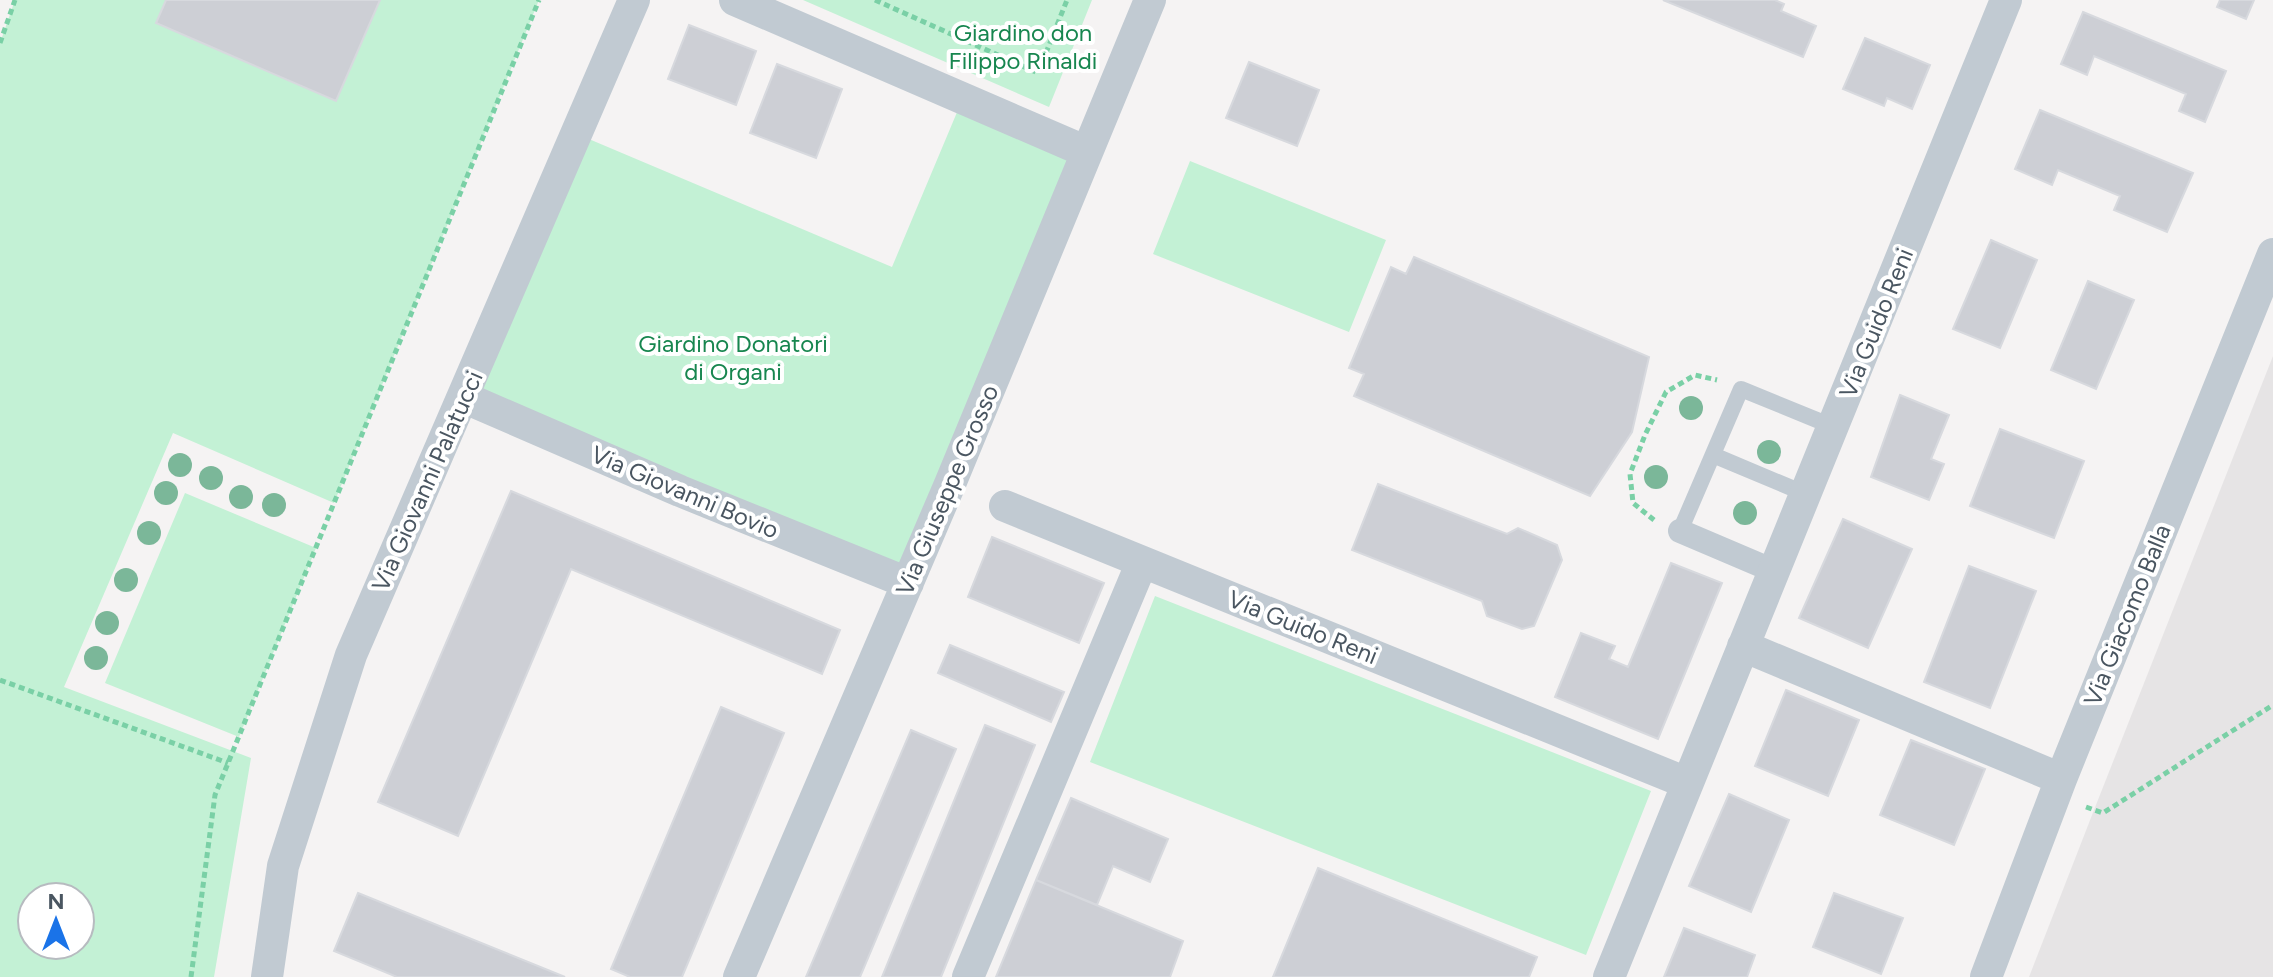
<svg xmlns="http://www.w3.org/2000/svg" width="2273" height="977" font-family="Figtree,sans-serif">
<style>
.education{fill:#e6e4e5}
.green{fill:#c3f1d5;fill-rule:evenodd}
.building{fill:#cdcfd5;stroke:#d7d9de;stroke-width:2}
.lines{fill:none;stroke-linecap:round;stroke-linejoin:round}
.path{stroke:#7ad0a6;stroke-width:5;stroke-dasharray:6 4;stroke-linecap:butt}
.service{stroke:#c1cad2;stroke-width:16}
.pedestrian{stroke:#c1cad2;stroke-width:24}
.minor{stroke:#c1cad2;stroke-width:32}
.tree{fill:#7bb799}
.labels{text-anchor:middle;dominant-baseline:central;stroke-width:8;stroke-linejoin:round;paint-order:stroke}
.park-label{font-size:24px;fill:#17864f;stroke:#fff}
.street-label{font-size:24px;fill:#4a5661;stroke:#fff}
</style>
<rect width="100%" height="100%" fill="#f5f3f3"/>
<path class="education" d="M2273,356V977H2029L2094,810Z"/>
<path class="green" d="M15,0H539L334,503L173,433L64,687L251,758L214,977H0V43ZM32,897H80V945H32Z
M803,0H1092L1049,107Z
M963,98L1087,152L910,584L465,398L577,134L892,267Z
M1190,161L1386,240L1349,332L1153,254Z
M185,493L316,548L239,737L105,683Z
M1155,596L1651,791L1586,955L1090,762Z"/>
<path class="building" d="M166,0H380L336,101L156,23Z
M1663,0H1775L1784,4L1781,11L1816,26L1803,57Z
M2220,0H2254L2246,19L2217,7Z
M2083,12L2226,71L2205,122L2179,111L2186,94L2094,56L2087,75L2061,64Z
M689,25L756,51L736,105L668,79Z
M1865,38L1930,65L1912,109L1887,98L1884,106L1843,89Z
M1249,62L1319,90L1297,146L1226,118Z
M777,64L842,89L816,158L750,133Z
M2040,110L2193,173L2167,232L2114,210L2120,196L2058,170L2052,185L2015,169Z
M1991,240L2037,260L2000,348L1953,329Z
M1414,257L1649,357L1632,432L1590,496L1354,396L1364,374L1349,368L1391,267L1406,274Z
M2088,281L2134,300L2096,389L2051,370Z
M1900,395L1949,415L1931,459L1944,464L1929,500L1871,477Z
M2000,429L2084,461L2054,538L1970,506Z
M1378,484L1507,534L1518,528L1557,545L1562,560L1534,626L1522,629L1487,616L1482,601L1352,550Z
M511,491L840,630L822,674L571,569L458,836L378,802Z
M1843,519L1912,549L1868,648L1799,618Z
M992,537L1104,583L1079,643L968,597Z
M1671,563L1722,583L1658,739L1555,697L1581,633L1615,646L1609,659L1628,667Z
M1969,566L2036,591L1990,708L1924,682Z
M950,645L1064,692L1051,722L938,673Z
M1786,690L1859,720L1828,796L1755,766Z
M721,707L784,733L682,977H630L611,969Z
M985,725L1035,745L941,977H882Z
M911,730L956,749L860,977H806Z
M1911,740L1985,769L1954,845L1880,815Z
M1729,794L1789,820L1751,912L1689,886Z
M1071,798L1168,839L1150,882L1113,866L1097,905L1036,880Z
M1318,868L1537,957L1529,977H1273Z
M1036,880L1183,941L1170,977H996Z
M358,893L565,977H397L334,951Z
M1834,893L1903,918L1881,974L1813,947Z
M1684,928L1755,955L1747,977H1664Z"/>
<g class="lines">
<path class="path" d="M875,0L1038,73L1067,0
M0,43L15,0
M1654,520L1633,503L1630,474L1645,435L1666,392L1695,375L1717,380
M0,680L228,763
M2086,807L2103,813L2273,705
M191,977L215,795L539,0"/>
<path class="service" d="M1713,455L1806,494
M1680,531L1741,389L1834,427"/>
<path class="pedestrian" d="M1680,531L1774,571"/>
<path class="minor" d="M735,0L1087,152
M463,397L680,491L908,583
M1005,506L1687,783
M1743,646L2061,779
M267,977L283,866L351,655L634,0
M739,977L950,484L1150,0
M968,977L1142,562
M1609,977L2006,0
M1986,977L2061,779L2273,254"/>
</g>
<g class="tree">
<circle cx="1691" cy="408" r="12"/>
<circle cx="1769" cy="452" r="12"/>
<circle cx="180" cy="465" r="12"/>
<circle cx="1656" cy="477" r="12"/>
<circle cx="211" cy="478" r="12"/>
<circle cx="166" cy="493" r="12"/>
<circle cx="241" cy="497" r="12"/>
<circle cx="274" cy="505" r="12"/>
<circle cx="1745" cy="513" r="12"/>
<circle cx="149" cy="533" r="12"/>
<circle cx="126" cy="580" r="12"/>
<circle cx="107" cy="623" r="12"/>
<circle cx="96" cy="658" r="12"/>
</g>
<g class="labels">
<g class="park-label">
<text x="1023" y="32">Giardino don<tspan x="1023" dy="28">Filippo Rinaldi</tspan></text>
<text x="733" y="343">Giardino Donatori<tspan x="733" dy="28">di Organi</tspan></text>
</g>
<g class="street-label">
<text transform="translate(1876 323) rotate(-68)">Via Guido Reni</text>
<text transform="translate(427 481) rotate(-66)">Via Giovanni Palatucci</text>
<text transform="translate(947 490) rotate(-67)">Via Giuseppe Grosso</text>
<text transform="translate(685 492) rotate(23)">Via Giovanni Bovio</text>
<text transform="translate(2127 615) rotate(-68)">Via Giacomo Balla</text>
<text transform="translate(1303 627) rotate(22)">Via Guido Reni</text>
</g>
</g>
<g transform="translate(56 921)"><circle r="38" fill="#ffffff" stroke="#b7bbc0" stroke-width="2"/>
<path d="M0-6L14 30L0 20L-14 30Z" fill="#1a73e8"/>
<text y="-12" font-size="22" font-weight="bold" text-anchor="middle" fill="#4a5661">N</text>
</g>
</svg>
